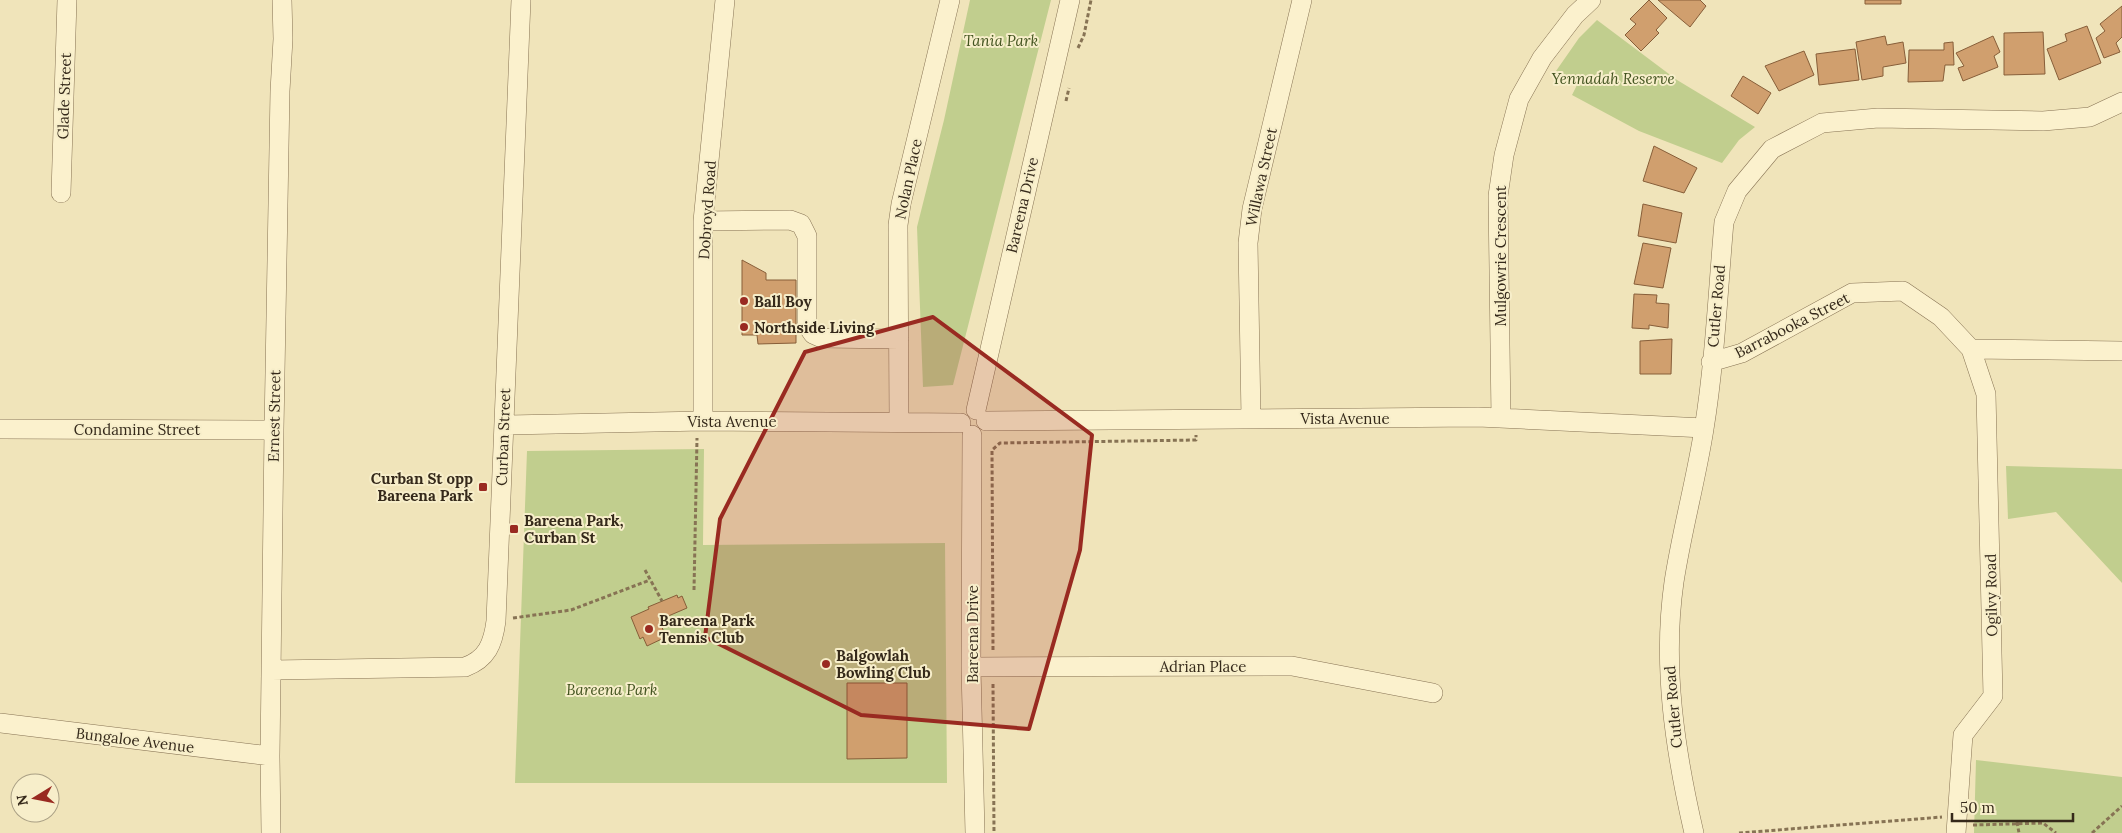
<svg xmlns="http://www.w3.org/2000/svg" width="2122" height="833" font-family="Lora,serif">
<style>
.green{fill:#c1ce8e}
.building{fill:#d09f6e;stroke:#875e39}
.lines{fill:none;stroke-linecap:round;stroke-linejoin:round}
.minor-casing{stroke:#877354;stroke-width:20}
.path{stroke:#877354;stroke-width:3;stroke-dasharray:4 2.5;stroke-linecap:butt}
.minor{stroke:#fbf1cd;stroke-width:19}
.marked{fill:#992a21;fill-opacity:0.2;stroke:#992a21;stroke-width:4;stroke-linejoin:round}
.poi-dot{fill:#992a21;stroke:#f7eeca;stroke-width:2}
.labels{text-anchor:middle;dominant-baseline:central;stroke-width:4;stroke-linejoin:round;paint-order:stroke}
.park-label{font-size:15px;font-style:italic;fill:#42531f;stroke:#f7eeca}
.street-label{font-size:15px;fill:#35291a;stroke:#f7eeca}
.poi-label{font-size:15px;font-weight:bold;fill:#35291a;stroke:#f7eeca;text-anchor:start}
</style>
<rect width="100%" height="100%" fill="#f0e4ba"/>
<path class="green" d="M970,0H1051L953,385L923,387L917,227L944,120Z
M1597,20L1677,80L1755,127L1739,140L1722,163L1639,131L1572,95L1578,83L1556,71L1579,38Z
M704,449L703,545L945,543L947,783H515L527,451Z
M2006,466L2122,469V583L2056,512L2008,519Z
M1976,760L2122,777V833H1974Z"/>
<path class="building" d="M1649,0L1667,18L1656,30L1659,33L1641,51L1625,35L1636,24L1630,19Z
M1658,0H1700L1706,6L1690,27Z
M1865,0H1901V4H1865Z
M2122,6V37L2116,43L2120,52L2104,58L2096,38L2105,31L2100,24Z
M2087,26L2101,63L2059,80L2047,49L2067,41L2065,34Z
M2043,32L2045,74L2004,75V33Z
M1885,36L1887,45L1903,42L1906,63L1883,67V76L1862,80L1856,42Z
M1993,36L2000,52L1994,56L1998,67L1963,81L1958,68L1964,66L1956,53Z
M1953,42L1954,65H1945L1943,81L1908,82L1909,50H1944V43Z
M1855,49L1859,80L1819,85L1816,54Z
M1804,51L1814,75L1779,91L1765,66Z
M1743,76L1771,93L1758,114L1731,96Z
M1654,146L1697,168L1684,193L1643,181Z
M1643,204L1682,213L1676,243L1638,236Z
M1643,243L1671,248L1663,288L1634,284Z
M742,260L766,273V280H796V343L758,344L757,335H742Z
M1634,294L1657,295L1656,303L1669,304L1668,328L1649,325V329L1632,328Z
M1672,339L1671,374H1640V341Z
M677,595L678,598L682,596L687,608L659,620L666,637L647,646L643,637L640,639L631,617L649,609L648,607Z
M847,683H907V758L847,759Z"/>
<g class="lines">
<g class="minor-casing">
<path id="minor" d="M61,193L67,0
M703,221L790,220L801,224L807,236V325L813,334L822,338L899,339
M1711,362L1742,353L1852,293L1903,291L1941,317L1971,349L2122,351
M976,410L1070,0
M1251,418L1248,243L1252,209L1302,0
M1501,418L1498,196L1504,155L1519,99L1542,58L1575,15L1591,0
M703,421V221L725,0
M986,421L1478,417L1704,428
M899,422L898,225L901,204L950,0
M504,425L703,421L961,423
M0,429L274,430
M972,435L971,667L975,833
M971,667L1292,666L1433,693
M272,670L465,667C487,659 493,644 496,621L521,0
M0,723L270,756
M271,833L270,756L274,430L280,91L283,39L282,0
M1694,833C1675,751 1662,666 1674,582C1682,530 1696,480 1704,429C1715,361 1718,290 1724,222L1737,191L1772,149L1822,123L1878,118L2043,121L2090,117L2122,102
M1956,833L1963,735L1993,696L1986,394L1971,349"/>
</g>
<path class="path" d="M1078,48L1084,35L1091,0
M1066,101L1069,88
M645,570L662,601
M694,590L697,438
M513,618L571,610L650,580
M993,650L992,450L1000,443L1196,440V435
M993,684L994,833
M2017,822L2019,833
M1973,825L2043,823L2056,833
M1739,833L1942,817
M2092,833L2122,806"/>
<use href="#minor" class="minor"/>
</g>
<path class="marked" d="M933,317L1092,435L1080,550L1029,729L861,715L705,637L720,519L805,352Z"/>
<g class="poi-dot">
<circle cx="744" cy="301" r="5"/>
<circle cx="744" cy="327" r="5"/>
<rect x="478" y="482" width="10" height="10" rx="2.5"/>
<rect x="509" y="524" width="10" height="10" rx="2.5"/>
<circle cx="649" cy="629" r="5"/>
<circle cx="826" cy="664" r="5"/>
</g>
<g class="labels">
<g class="park-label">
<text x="1001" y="40">Tania Park</text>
<text x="1613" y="78">Yennadah Reserve</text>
<text x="612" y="689">Bareena Park</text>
</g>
<g class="street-label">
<text transform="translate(64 96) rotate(-88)">Glade Street</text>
<text transform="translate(1261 177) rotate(-78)">Willawa Street</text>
<text transform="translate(908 179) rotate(-78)">Nolan Place</text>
<text transform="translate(1022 205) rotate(-77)">Bareena Drive</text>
<text transform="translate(707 210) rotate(-86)">Dobroyd Road</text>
<text transform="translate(1500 256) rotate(-90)">Mulgowrie Crescent</text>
<text transform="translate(1716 306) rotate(-85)">Cutler Road</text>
<text transform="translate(1792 325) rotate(-27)">Barrabooka Street</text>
<text transform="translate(274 416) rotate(-89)">Ernest Street</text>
<text x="1345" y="418">Vista Avenue</text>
<text x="732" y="421">Vista Avenue</text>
<text x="137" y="429">Condamine Street</text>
<text transform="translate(503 437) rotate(-88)">Curban Street</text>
<text transform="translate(1991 595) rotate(-91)">Ogilvy Road</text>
<text transform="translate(972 634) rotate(-90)">Bareena Drive</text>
<text x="1203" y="666">Adrian Place</text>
<text transform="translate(1673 707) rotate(-95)">Cutler Road</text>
<text transform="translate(135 740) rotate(7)">Bungaloe Avenue</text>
</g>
<g class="poi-label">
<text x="754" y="301">Ball Boy</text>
<text x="754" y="327">Northside Living</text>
<text x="473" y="478" text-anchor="end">Curban St opp<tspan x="473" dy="17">Bareena Park</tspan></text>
<text x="524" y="520">Bareena Park,<tspan x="524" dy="17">Curban St</tspan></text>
<text x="659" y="620">Bareena Park<tspan x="659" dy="17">Tennis Club</tspan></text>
<text x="836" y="655">Balgowlah<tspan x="836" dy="17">Bowling Club</tspan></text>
</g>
</g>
<g transform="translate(35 798) rotate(260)"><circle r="24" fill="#f7eeca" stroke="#a99f84"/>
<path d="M0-4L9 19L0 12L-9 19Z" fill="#992a21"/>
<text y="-8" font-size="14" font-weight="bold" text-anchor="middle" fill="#35291a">N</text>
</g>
<path d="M1952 813v8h121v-8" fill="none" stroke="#35291a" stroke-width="2.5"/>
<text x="1960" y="813" font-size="15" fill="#35291a" stroke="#f7eeca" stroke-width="4" paint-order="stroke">50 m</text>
</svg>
